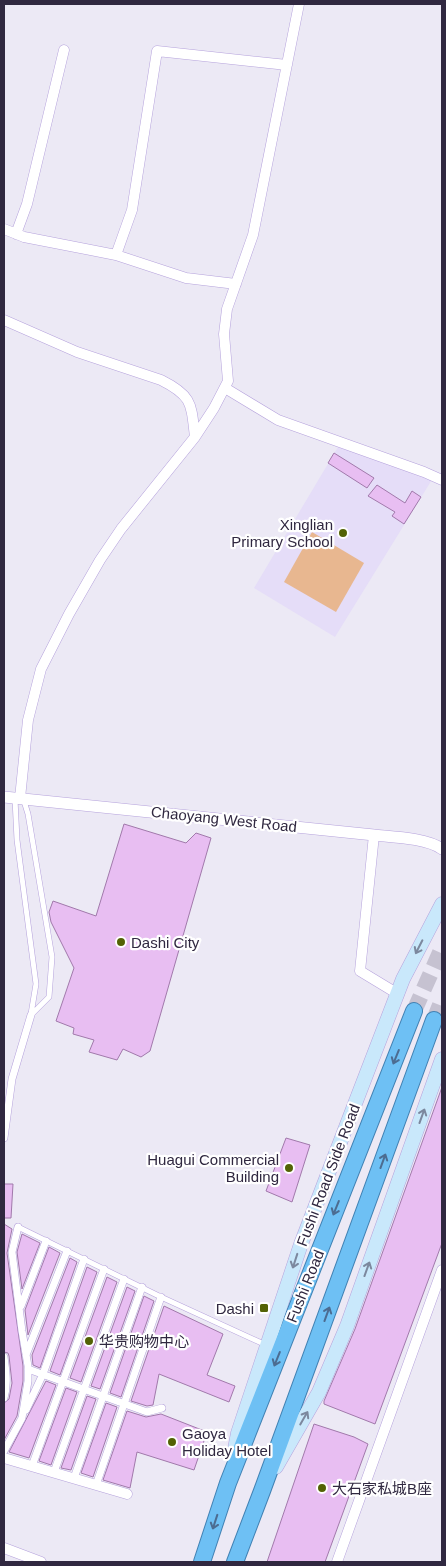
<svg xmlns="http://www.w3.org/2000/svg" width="446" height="1566" font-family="Arial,'Noto Sans SC',sans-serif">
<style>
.built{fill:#e5ddf8}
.green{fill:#e8b790}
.building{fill:#e8bef2;stroke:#a179ab}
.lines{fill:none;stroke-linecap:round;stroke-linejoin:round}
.trunk-tunnel{stroke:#c6c2d1;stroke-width:16;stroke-dasharray:16 8;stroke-linecap:butt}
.service-casing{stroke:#b5a2dc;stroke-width:6}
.pedestrian-casing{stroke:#b5a2dc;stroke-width:8}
.minor-casing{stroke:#b5a2dc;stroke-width:11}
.tertiary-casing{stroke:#b5a2dc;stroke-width:12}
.secondary-casing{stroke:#b5a2dc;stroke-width:15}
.trunk-casing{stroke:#4181b3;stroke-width:18}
.service{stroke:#fff;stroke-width:5}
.pedestrian{stroke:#fff;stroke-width:7}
.minor{stroke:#fff;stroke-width:10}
.tertiary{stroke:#fff;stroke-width:11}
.secondary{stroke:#c9e8fb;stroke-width:14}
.trunk{stroke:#6ec0f4;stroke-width:16}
.oneway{stroke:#7c889e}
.oneway2{stroke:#4c6c91}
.poi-dot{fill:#536205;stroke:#fff;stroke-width:2}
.labels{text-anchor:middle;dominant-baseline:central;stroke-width:4.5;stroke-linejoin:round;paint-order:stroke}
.poi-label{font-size:15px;fill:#302840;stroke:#fff;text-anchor:start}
.street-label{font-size:15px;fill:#302840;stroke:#fff}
</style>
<rect width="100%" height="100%" fill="#ece9f5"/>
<path class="built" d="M338,447L433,478L335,637L254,588Z"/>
<path class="green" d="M312,532L364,563L336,612L284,582Z"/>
<path class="building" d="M334,453L374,478L367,488L328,463Z
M377,485L405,503L412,491L421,497L404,524L392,516L395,512L368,496Z
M124,824L186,843L196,833L211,838L150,1051L141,1057L123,1049L117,1060L89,1052L94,1040L73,1034L74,1028L56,1021L74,968L51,922L49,912L53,901L96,916Z
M442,1087V1243L375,1424L324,1404V1401L355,1329Z
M286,1138L310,1145L292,1202L266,1191Z
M4,1184H13L11,1218H4Z
M4,1224L12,1229L7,1253L23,1366V1381L17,1416L4,1440V1403L9,1399L12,1383L9,1356L8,1353L4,1352Z
M22,1234L40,1243L22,1289L17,1252Z
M49,1247L60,1253L28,1335L25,1310Z
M70,1258L77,1262L40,1368L33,1365L32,1355Z
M87,1267L97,1272L60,1375L50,1371Z
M107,1277L117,1282L81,1382L70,1378Z
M127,1287L135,1291L100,1389L91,1386Z
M144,1296L154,1301L121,1397L110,1393Z
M164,1306L223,1334L207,1375L235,1386L229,1402L159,1374L153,1405L147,1406L131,1401Z
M46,1381L56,1385L29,1458L9,1452Z
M66,1388L77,1392L51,1465L39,1461Z
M87,1396L96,1399L71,1470L61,1468Z
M106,1403L117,1407L93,1477L81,1473Z
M127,1411L146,1417L161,1414L207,1432L194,1470L137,1452L130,1488L103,1480Z
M314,1424L354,1437L368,1444L325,1562H267Z"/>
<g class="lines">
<path class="trunk-tunnel" d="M414,1011L442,948
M434,1020L442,1000"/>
<g class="service-casing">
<path id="service" d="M15,799L17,840L36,984L31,1014
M24,801L28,814L52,957L49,997L31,1015
M18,1227L161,1297L266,1345"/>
</g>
<g class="pedestrian-casing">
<path id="pedestrian" d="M4,1138L12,1079L31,1015
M21,1306L46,1241
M26,1355L67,1251
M4,1357C6,1370 8,1385 4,1398
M28,1369L147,1412L162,1408
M26,1410L43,1374L84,1259
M4,1451L22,1418L28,1381V1366L22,1331L12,1252L18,1227
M32,1466L104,1269
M54,1472L124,1279
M74,1478L142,1287
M96,1485L161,1297"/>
</g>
<g class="minor-casing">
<path id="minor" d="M4,229L24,237L116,255L132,210L157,51L287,65
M16,234L27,204L64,50
M116,255L186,278L236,284
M4,320L77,352L161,380C193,396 191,404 195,437
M225,388L278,420L424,472L442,480
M20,798L28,720L41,669L69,614L100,560L121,529L195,437L214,408L228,381L224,334L227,309L253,235L299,4
M374,835L360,971L398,994
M4,1458L127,1494
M4,1548L41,1562
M337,1562L442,1270"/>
</g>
<g class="tertiary-casing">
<path id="tertiary" d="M4,797L374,835C393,837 427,838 442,849"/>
</g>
<g class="secondary-casing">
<path id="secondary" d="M234,1454L238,1433L301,1244L403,979L442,904
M276,1467L319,1392L347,1326L442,1059"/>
</g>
<g class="trunk-casing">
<path id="trunk" d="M202,1562L228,1483L414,1011
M235,1562L262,1491L434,1020"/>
</g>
<use href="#service" class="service"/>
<use href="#pedestrian" class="pedestrian"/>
<use href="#minor" class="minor"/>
<use href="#tertiary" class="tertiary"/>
<use href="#secondary" class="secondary"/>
<use href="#trunk" class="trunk"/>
</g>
<defs><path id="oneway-shaft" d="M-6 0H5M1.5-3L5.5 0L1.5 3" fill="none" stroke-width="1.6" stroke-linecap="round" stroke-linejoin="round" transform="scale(1.25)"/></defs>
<g class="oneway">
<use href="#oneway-shaft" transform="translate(419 947) rotate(117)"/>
<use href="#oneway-shaft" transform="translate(422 1116) rotate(-70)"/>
<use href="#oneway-shaft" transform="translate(295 1261) rotate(108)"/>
<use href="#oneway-shaft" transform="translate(367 1269) rotate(-70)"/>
<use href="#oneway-shaft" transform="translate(304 1418) rotate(-60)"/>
</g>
<g class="oneway2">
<use href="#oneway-shaft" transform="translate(396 1057) rotate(112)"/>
<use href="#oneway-shaft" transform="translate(383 1161) rotate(-70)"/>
<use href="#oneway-shaft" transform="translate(336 1208) rotate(112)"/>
<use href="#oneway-shaft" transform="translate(327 1314) rotate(-70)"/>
<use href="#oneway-shaft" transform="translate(277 1359) rotate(112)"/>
<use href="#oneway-shaft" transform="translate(215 1522) rotate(108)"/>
</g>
<g class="poi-dot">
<circle cx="343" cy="533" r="5"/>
<circle cx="121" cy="942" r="5"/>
<circle cx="289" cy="1168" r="5"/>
<rect x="259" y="1303" width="10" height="10" rx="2.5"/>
<circle cx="89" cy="1341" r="5"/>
<circle cx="172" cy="1442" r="5"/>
<circle cx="322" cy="1488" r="5"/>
</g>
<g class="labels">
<g class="poi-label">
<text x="333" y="524" text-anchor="end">Xinglian<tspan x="333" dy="17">Primary School</tspan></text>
<text x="131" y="942">Dashi City</text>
<text x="279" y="1159" text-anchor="end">Huagui Commercial<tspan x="279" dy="17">Building</tspan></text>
<text x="254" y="1308" text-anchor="end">Dashi</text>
<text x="99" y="1341">华贵购物中心</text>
<text x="182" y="1433">Gaoya<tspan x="182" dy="17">Holiday Hotel</tspan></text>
<text x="332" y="1488">大石家私城B座</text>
</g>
<g class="street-label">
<text transform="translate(224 819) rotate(6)">Chaoyang West Road</text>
<text transform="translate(328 1175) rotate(-69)">Fushi Road Side Road</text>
<text transform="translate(305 1286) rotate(-68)">Fushi Road</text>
</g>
</g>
<rect width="446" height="1566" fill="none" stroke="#302840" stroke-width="10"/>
</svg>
